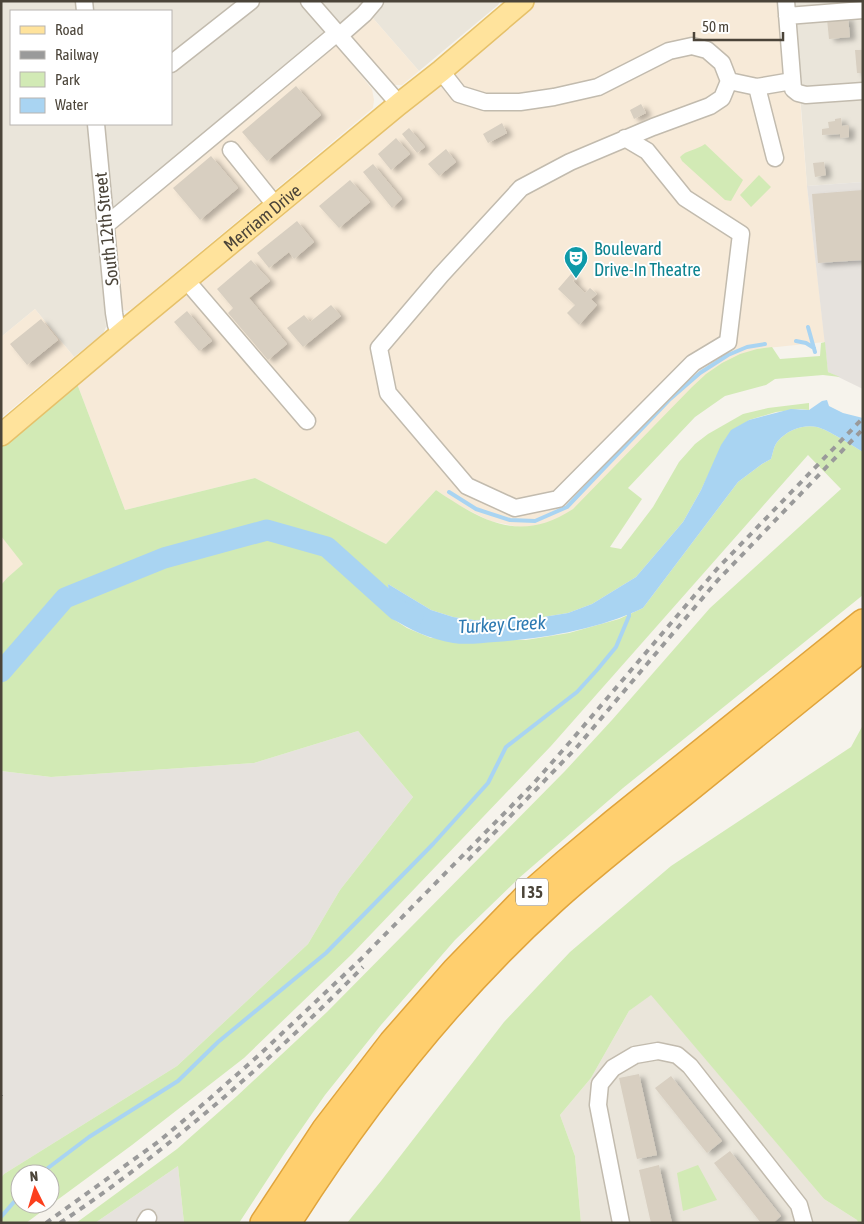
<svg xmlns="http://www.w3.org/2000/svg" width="864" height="1224" font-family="'Asap Condensed',sans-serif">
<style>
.residential{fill:#eae5da}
.commercial{fill:#f7ead8}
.industrial{fill:#e6e2dd}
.green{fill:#d2eab5;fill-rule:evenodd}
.water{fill:#a9d4f2}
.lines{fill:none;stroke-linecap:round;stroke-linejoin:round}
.stream{stroke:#a9d4f2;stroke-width:4}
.river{stroke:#a9d4f2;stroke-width:21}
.building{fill:#d8cfc1;filter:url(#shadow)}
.minor-casing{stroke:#c2bbae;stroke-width:19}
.major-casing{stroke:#e6c16a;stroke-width:24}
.highway-casing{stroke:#e0a43c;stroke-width:28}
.minor{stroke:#fff;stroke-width:16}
.major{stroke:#ffe39c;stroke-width:21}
.highway{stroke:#ffcf6e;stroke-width:25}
.rail{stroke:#9a9a9a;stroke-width:4;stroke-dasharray:6 6;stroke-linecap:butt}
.labels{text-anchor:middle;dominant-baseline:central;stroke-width:4;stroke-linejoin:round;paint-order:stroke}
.shield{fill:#fff;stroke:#817c74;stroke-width:1}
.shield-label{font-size:16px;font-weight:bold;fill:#4b4439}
.street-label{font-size:18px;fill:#4b4439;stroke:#fff}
.culture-label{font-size:18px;fill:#0d838f;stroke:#fff;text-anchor:start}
.water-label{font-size:19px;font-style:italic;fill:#2e7ab2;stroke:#fff}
</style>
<defs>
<filter id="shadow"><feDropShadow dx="5.5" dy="3" stdDeviation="2.5" flood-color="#0004"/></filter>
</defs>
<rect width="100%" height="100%" fill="#f6f3ec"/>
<path class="residential" d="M1,1H76L77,11H11V124H88L106,327L103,334L74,357L35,309L1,337Z
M88,1H500L498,5L419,71L365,9L108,217L100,124H171V11H89Z
M793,1H863V182L807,186Z
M651,994L824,1199L857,1220V1223H581L575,1156L560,1115L591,1078L629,1011Z"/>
<path class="commercial" d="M527,1H781L800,99L807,186L825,342L757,349L573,509L559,519L541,525L524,528L490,521L458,505L436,490L386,544L255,478L125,510L76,381Z
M365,9L419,71L402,85H388L338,29Z
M329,36L372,89L374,100L373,108L133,308L127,311L122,309L120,307L109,217Z
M35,309L74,357L1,418V337Z
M1,536L24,564L7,578L1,585Z"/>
<path class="industrial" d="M863,182V389L828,372L807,186Z
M358,731L413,797L340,890L308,944L177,1066L4,1174L1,1178V771L51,777L254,763Z
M178,1166L184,1223H95Z"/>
<path class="green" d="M705,144L743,180L731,201L725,200L682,161L680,157C686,150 697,150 705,144Z
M759,175L771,187L751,207L740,195Z
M825,342L828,372L840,377L823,375L775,379L766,385L725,396L695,417L628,488L642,499L610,547L621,549L653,507L679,462L695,444L708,434L743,414L768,408L809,403V410L800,409L776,412L749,420L726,438L701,490L683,522L636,577L592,604L568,613L531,619L474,620L453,617L431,610L388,584L390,617L407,628L431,638L526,640L569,633L619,619L643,608L738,482L762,464L771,459C773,453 774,445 778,441C787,430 804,424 817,427C829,430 851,445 863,452V595L623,788L519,878L455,940L381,1025L325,1095L286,1151L239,1223H184L178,1166L95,1223H76L177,1149L237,1096L327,1012L565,771L612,720L710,608L841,489L808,455L551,746L352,954L244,1058L132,1145L26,1223H1V1178L4,1174L177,1066L308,944L340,890L413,797L358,731L254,763L51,777L1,771V585L7,578L23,564L1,536V444L76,381L125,510L255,478L386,544L436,490C482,521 520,544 573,509L692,387L706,374L722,363L740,354L757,349L772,347L780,359L820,356L821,343ZM20,1174H50V1204H20Z
M863,725V1223H858L857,1220L824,1199L651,995L629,1011L591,1078L560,1115L575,1156L581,1223H347L381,1181L504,1022L570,952L671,866L851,747Z
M698,1165L717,1200L683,1211L677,1173Z"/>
<path class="water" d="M827,400L829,406L843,413L863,418V452C851,445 829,430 817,427C804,424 787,430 778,441C774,445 773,453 771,459L762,464L738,482L643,608C596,630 546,638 495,642C482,643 466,645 453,643C430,639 410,630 390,617L388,584L431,610L453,617L474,620L531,619L568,613L592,604L636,577L683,522L701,490L721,445L731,430L749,420L791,409L809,410L822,401Z"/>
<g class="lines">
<path class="stream" d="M808,327L815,352
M796,341L806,343L814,348
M449,492L476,509L510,520L535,521L567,507L669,400L700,373L728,355L747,347L765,344
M40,1174L89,1137L178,1081L218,1042L326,953L433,844L488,783L506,747L577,692L597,670L616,647L629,616V611
M1,1217L20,1195"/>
<path class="river" d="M1,672L65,598L164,558L267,530L327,547L397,610L413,616"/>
</g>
<path class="building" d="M848,17L850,37L829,39L827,19Z
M855,50H863V73H857Z
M296,86L321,115L267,161L242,132Z
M641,104L646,113L634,119L630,110Z
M841,118L842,126L849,125V137L840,138V134L822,135V129L829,128L828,122L835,121V119Z
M502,123L507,133L488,143L483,134Z
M409,128L425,147L417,153L402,134Z
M396,138L410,154L391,170L378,154Z
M446,149L456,162L439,176L428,164Z
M211,156L238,188L200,220L173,188Z
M824,162L826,175L815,177L813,163Z
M373,164L402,199L392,208L363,172Z
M350,180L370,202L339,228L319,206Z
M863,190V260L818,263L812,194Z
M297,221L314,242L294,259L289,252L269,268L257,253Z
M251,260L270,281L249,298L287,344L268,360L228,313L233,308L217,289Z
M571,274L576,278L573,281L585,293L590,288L597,294L591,299L597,305L579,325L567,313L575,305L558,289Z
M331,305L341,316L303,347L287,328L304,315L310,322Z
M187,311L212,341L199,351L174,322Z
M41,319L58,340L27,365L10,344Z
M639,1074L657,1155L637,1159L619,1078Z
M671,1076L722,1141L707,1153L655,1088Z
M730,1151L781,1216L773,1223H761L714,1163Z
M659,1165L672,1223H651L639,1170Z"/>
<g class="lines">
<g class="minor-casing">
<path id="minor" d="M84,1L85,11
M309,1L399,104
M786,1L793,89L798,93L806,95L863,91
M787,16L863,10
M339,36L364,14L375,1
M171,64L251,1
M441,71L459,94L485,102H520L554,97L598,87L669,51L692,46L707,50L722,63L729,81L722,98L710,106L653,127L570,162L521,188L441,275L379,348L388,393L467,486L515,508L558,499L693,363L728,342L741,234L685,198L647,151L625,138
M729,81L757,87L792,81
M757,87L775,158
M96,124L114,313L116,325L123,332
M231,150L276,206
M106,225L337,33
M186,280L307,421
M145,1223L148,1218
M621,1223L598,1105L600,1084L613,1068L635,1055L658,1051L677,1055L690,1066L799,1205L804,1223"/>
</g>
<g class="major-casing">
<g id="major">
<path id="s1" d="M1,435L123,332L399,104L441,71L523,1"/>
</g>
</g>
<g class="highway-casing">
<path id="highway" d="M263,1223L325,1129L392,1042L455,970L525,898L565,863L614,822L863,622
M288,1223C363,1105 450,994 554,900C595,863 640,828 684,793C743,745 803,697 863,648"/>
</g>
<use href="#minor" class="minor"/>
<use href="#major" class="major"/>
<use href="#highway" class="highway"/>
<path class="rail" d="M468,860L577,747L717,581L863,429
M1,1095V1096
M46,1223L158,1142L208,1100L258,1056L361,959L534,783L570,742L717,569L863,418
M60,1223C170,1149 270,1061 363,967"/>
</g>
<defs>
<g id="theatre-pin" transform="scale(1.25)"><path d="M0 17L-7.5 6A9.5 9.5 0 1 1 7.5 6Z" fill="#0f9aa8" stroke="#fff"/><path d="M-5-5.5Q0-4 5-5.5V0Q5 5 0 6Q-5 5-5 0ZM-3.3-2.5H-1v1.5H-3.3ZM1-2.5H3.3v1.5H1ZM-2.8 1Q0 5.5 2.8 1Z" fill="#fff"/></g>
</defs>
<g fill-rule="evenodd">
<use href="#theatre-pin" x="576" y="258"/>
</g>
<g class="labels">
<rect class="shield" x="516" y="878.5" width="32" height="27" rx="4"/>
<g class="shield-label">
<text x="532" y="892">I 35</text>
</g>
<g class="street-label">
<text stroke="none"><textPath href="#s1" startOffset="340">Merriam Drive</textPath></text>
<text transform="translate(106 229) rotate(-96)">South 12th Street</text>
</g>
<g class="culture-label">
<text x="594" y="248">Boulevard<tspan x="594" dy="21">Drive-In Theatre</tspan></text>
</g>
<g class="water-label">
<text transform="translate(502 624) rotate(-3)">Turkey Creek</text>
</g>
</g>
<rect width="864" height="1224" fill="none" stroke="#4b4439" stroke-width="5"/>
<rect x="10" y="10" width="162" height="115" fill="#ffffff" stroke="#b7b4b0"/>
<rect x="20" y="26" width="25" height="8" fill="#ffe39c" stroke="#b7b4b0"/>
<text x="55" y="35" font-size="15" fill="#4b4439">Road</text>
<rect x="20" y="51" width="25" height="8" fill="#9a9a9a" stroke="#b7b4b0"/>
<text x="55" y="60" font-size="15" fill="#4b4439">Railway</text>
<rect x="20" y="72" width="25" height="15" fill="#d2eab5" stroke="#b7b4b0"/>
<text x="55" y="85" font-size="15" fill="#4b4439">Park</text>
<rect x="20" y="98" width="25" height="15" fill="#a9d4f2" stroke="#b7b4b0"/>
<text x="55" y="110" font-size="15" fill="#4b4439">Water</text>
<g transform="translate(35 1189) rotate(355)"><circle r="24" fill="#ffffff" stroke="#b7b4b0"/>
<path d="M0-4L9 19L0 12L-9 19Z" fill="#fc3f1d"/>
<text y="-8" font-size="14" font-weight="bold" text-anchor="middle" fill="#4b4439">N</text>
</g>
<path d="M694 32v8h89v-8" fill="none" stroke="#4b4439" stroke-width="2.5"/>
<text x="702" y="32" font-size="15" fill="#4b4439" stroke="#ffffff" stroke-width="4" paint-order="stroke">50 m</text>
</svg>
